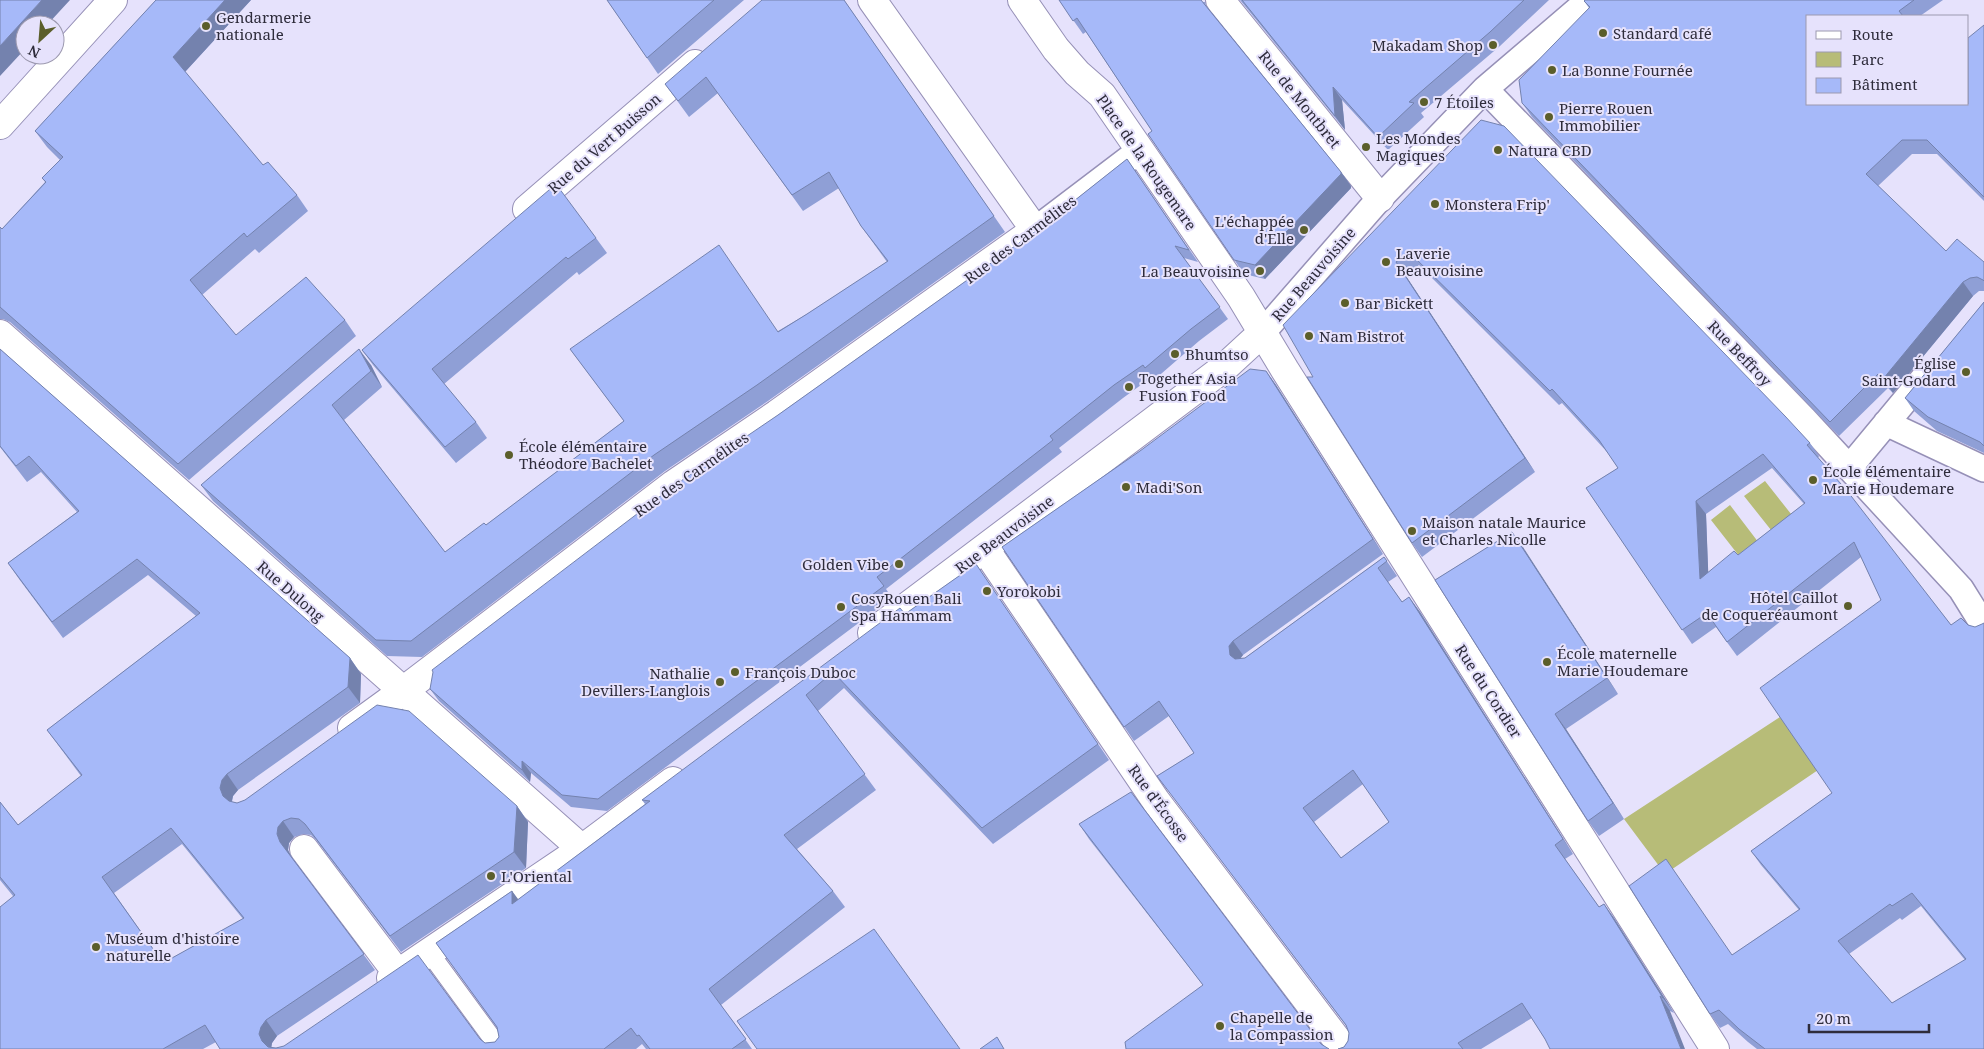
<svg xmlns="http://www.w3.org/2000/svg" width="1984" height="1049" font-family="'Noto Serif',serif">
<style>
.green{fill:#b7bc78}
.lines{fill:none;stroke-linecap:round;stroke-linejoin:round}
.service-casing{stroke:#9690b7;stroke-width:20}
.pedestrian-casing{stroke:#9690b7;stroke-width:28}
.minor-casing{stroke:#9690b7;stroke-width:30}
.tertiary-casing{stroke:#9690b7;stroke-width:30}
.service{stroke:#fff;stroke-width:18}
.pedestrian{stroke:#fff;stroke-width:25}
.minor{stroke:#fff;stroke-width:28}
.tertiary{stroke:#fff;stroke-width:28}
.wall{fill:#8f9fd6;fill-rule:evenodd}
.shaded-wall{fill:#7482ae}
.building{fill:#a6b9f9;stroke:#7482ae;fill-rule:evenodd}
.poi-dot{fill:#5b5e2b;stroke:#e6e2fc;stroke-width:2}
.labels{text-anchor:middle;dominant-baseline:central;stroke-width:4;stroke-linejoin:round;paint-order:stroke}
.poi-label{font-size:15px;fill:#2e2c3b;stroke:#e6e2fc;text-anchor:start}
.street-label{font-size:15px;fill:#2e2c3b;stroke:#e6e2fc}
</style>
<rect width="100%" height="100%" fill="#e6e2fc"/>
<path class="green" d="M1765,481L1795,519L1775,535L1744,496Z
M1730,505L1762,547L1743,561L1711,520Z
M1780,717L1818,770L1665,874L1624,819Z"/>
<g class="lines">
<g class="service-casing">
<path id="service" d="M429,952L500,1049"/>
</g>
<g class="pedestrian-casing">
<path id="pedestrian" d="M1485,89L1805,420L1961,589L1984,626
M1035,230L1139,151
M1263,332L1380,198L1485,89L1589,0
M1886,423L1984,469
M1849,468L1927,374"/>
</g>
<g class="minor-casing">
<path id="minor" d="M1022,0L1056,49L1077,73L1102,95L1241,297L1285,370L1715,1049
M1220,0L1380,198
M527,209L695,64
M0,334L582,849
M985,549L1156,801L1344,1049
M872,633L1225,367L1263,332
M352,728L403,691L674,484L777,414L1035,230L872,0
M304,849L398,974
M391,978L582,849L673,781"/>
</g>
<g class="tertiary-casing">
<path id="tertiary" d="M0,125L113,0"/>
</g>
<use href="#service" class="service"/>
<use href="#pedestrian" class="pedestrian"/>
<use href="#minor" class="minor"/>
<use href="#tertiary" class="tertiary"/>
</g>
<path class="wall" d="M156,0H251L185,72L263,165L297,195L308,211L259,253L255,249L202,295L236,335L345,320L356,336L189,480L10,322L3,319H0V227L2,229L45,182L42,178L60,160L47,147L35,131Z
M607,0H744L658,74Z
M844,0L1005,232L768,401L665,471L422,657L387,656L213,501L201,485L371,365L382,387L344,420L445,552L486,525L624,421L570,349L778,331L807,314L887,262L861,226L839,188L803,211L718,93L689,117L665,84Z
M1059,0L1205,2L1206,6L1341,172L1351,186V188L1265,279L1244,274L1148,134L1152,131L1086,32L1083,34Z
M1240,0H1549L1500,46L1421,113L1424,117L1388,150L1342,100L1345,130Z
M1585,0H1943L1920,16H1808L1968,104L1984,25V201L1937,154H1912L1878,186L1946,251L1984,262V291H1979L1973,296L1893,393L1888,388L1839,436L1532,117L1522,103L1589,8L1584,1Z
M1481,120L1810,443L1819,456L1818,458L1951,625L1984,1049H1757L1748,1042L1728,1024L1720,1028L1710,1014L1732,955L1799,910L1761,865L1751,851L1832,793L1881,600L1861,557L1737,656L1716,627L1692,644L1586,488L1618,468L1608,453L1562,403L1559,405L1419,265L1406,276L1535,472L1422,557L1412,543L1313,377ZM1772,468L1804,504L1738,555L1708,572L1706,514ZM1921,906L1965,960L1892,1003L1849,954L1900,918L1902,920Z
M1127,159L1198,262L1184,258L1228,319L1199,341L1154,380L1152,377L1123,398L1059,448L1062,452L886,589L892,598L607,811L571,807L531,773L530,782L439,701L430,689L778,415L1036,231Z
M596,238L607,253L579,275L577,272L444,384L476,422L487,438L456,463L373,365L362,350Z
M1984,302V453L1937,431L1914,411L1905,398Z
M0,349L350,658L361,674L360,703L238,790L233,796L232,802L237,803L517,806L528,822L526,868L401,952L316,840L311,835L303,834L294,837L289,843L288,850L291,856L375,970L277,1036L272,1043L271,1048H276L480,1039L485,1043L495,1042L499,1037L497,1028L436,943L512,891L518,900L645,804L642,800L976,564L1109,760L993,844L844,688L818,711L876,790L797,849L833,891L845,907L721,1005L752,1049H646L642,1044L636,1049H220L216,1042L203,1049H0L13,896L0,880V802L18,825L81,776L47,730L196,616L148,575L63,638L19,579L8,563L77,512L41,472L27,482L0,447ZM182,844L243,919L163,963L114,893Z
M1266,371L1276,385L1383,554L1243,655L1240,659L1245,658L1384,557L1397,576L1388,582L1402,602L1409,597L1420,612L1573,854L1565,859L1599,907L1604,904L1614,918L1674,1013L1670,1011L1545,1039L1532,1018L1481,1049H1338L1344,1047L1348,1041L1349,1033L1347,1027L1168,790L1157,776L1194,753L1169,716L1134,741L1002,547L1140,451ZM1363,784L1389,822L1341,858L1314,822Z
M1512,532L1618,694L1566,729L1624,819L1599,836L1588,821L1435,580Z
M1079,824L1321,1044L1203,985L1089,839Z"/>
<path class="shaded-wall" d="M42,0H70L47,25H25V49L0,76V46Z
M225,0H251L184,73L173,57Z
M1333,87L1342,100L1345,130L1335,116Z
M1341,172L1351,186V188L1265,279L1255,265Z
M1396,262L1406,276L1535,472L1525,458Z
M1963,282L1973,296L1893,393L1883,379Z
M359,349L371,365L382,387L371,371Z
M1266,371L1276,385L1383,554L1373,539Z
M1696,501L1706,514L1709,592L1700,579Z
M1512,532L1523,547L1618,694L1607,678Z
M1409,597L1420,612L1573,854L1563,839Z
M1233,641L1243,655L1239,660L1240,670L1230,655L1229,646Z
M350,658L361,674L360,703L348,687Z
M1555,714L1566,729L1624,819L1613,803Z
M522,761L531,773L530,782L522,770Z
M227,774L238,790L233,796L231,804L223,796L220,788L222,780Z
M517,806L528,822L526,868L514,852Z
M283,821L294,837L289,843L288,850L292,858L280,842L277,834L278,827Z
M512,891L524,907L512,904Z
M1604,904L1614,918L1674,1013L1663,998Z
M1660,996L1670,1011L1685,1049H1681Z
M266,1020L277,1036L272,1043L271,1049L262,1041L259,1034L261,1027Z"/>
<path class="building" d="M0,0H42L0,46Z
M156,0H225L173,57L263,165L268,162L297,195L247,237L244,233L190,280L236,335L306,277L345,320L178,464L0,307V227L2,229L46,182L42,178L63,157L35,131Z
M607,0H714L647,58Z
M762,0H844L994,216L757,385L654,455L411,641L376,640L201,485L359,349L371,371L332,405L445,552L484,523L486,525L624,421L570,349L719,245L778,332L807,314L888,261L861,226L829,172L792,195L706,77L678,101L665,84Z
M1059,0H1201L1341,172V174L1255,265L1234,260L1148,134L1152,131L1077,18L1073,21Z
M1242,0H1524L1490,32L1409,102L1414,103L1378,137L1333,87L1335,116Z
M1585,0H1914L1899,11L1903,16H1808V104H1968V38L1984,25V197L1927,140H1902L1866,174L1946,251L1957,239L1984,262V281L1983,280L1977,277L1970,278L1963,282L1883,379L1878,374L1830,422L1522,103L1519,80L1590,7L1584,1Z
M1481,120L1504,126L1785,416L1810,443L1807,445L1848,492L1951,625L1961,618L1968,625L1975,627L1982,624L1984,623V1049H1765L1739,1029L1719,1010L1710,1014L1629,886L1666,859L1732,955L1800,909L1751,851L1832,793L1760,688L1881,600L1854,542L1727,642L1707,613L1682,630L1586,488L1618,468L1599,440L1552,389L1550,391L1409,252L1396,262L1525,458L1412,543L1307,377H1313L1283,325ZM1763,454L1805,503L1738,555L1734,551L1700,579L1696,501ZM1912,893L1966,959L1892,1003L1838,941L1890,904L1892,906Z
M1127,159L1189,250L1175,246L1220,307L1191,329L1145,368L1143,365L1114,385L1050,436L1053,440L877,577L884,586L598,799L562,795L522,761V770L430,689L433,672L432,670L675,485L778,415L1036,231Z
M556,184L596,238L568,259L566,257L432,369L476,422L445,447L362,350Z
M1984,302V446L1980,442L1928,417L1905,398Z
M0,349L350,658L348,687L227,774L222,780L220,788L223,796L229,801L237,803L245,800L377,705L409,711L517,806L514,852L390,936L305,824L299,819L291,818L283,821L278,827L277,834L280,842L364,954L266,1020L261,1027L259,1034L262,1041L268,1047L276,1048L284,1046L418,955L480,1039L485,1043L495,1042L499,1037L497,1027L436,943L512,891V904L650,801L642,800L900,608L905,614L976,564L1098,744L982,828L833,672L806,695L865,774L784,835L833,891L709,989L746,1039L732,1049H650L639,1035L637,1036L631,1028L604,1049H220L205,1025L163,1049H0V907L15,895L0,877V802L18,825L82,775L47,730L200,613L137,559L52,622L8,563L79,511L29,456L16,466L0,446ZM171,828L244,918L163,963L102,877Z
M1250,369L1266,371L1373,539L1233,641L1229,646L1230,655L1235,659L1245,658L1384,557L1387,561L1378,568L1402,602L1409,597L1563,839L1555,845L1599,907L1604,904L1663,998L1660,996L1681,1049H1550L1545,1039L1522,1003L1458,1043L1463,1049H1338L1344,1047L1348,1041L1349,1033L1346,1025L1157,776L1194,753L1159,701L1124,727L1002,547L1140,451ZM1353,770L1389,822L1341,858L1303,808Z
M1512,532L1607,678L1555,714L1613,803L1588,821L1435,580Z
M1131,792L1321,1044L1329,1049H1126L1125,1042L1203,985L1079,824Z
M874,929L960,1049H757L737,1021Z
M997,1037L1004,1049H980Z"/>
<g class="poi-dot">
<circle cx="206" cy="26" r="5"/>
<circle cx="1603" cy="33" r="5"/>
<circle cx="1493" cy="45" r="5"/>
<circle cx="1552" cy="70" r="5"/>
<circle cx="1424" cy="102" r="5"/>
<circle cx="1549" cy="117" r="5"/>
<circle cx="1366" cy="147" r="5"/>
<circle cx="1498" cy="150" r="5"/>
<circle cx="1435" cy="204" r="5"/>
<circle cx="1304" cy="230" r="5"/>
<circle cx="1386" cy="262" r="5"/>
<circle cx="1260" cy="271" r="5"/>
<circle cx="1345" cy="303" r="5"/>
<circle cx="1309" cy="336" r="5"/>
<circle cx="1175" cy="354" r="5"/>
<circle cx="1966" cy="372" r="5"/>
<circle cx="1129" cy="387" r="5"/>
<circle cx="509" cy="455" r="5"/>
<circle cx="1813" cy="480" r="5"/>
<circle cx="1126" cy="487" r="5"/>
<circle cx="1412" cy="531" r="5"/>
<circle cx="899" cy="564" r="5"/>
<circle cx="987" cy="591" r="5"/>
<circle cx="1848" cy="606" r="5"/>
<circle cx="841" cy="607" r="5"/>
<circle cx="1547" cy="662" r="5"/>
<circle cx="735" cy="672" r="5"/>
<circle cx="720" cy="682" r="5"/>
<circle cx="491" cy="876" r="5"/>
<circle cx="96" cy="947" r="5"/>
<circle cx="1220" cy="1026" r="5"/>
</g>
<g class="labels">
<g class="poi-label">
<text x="216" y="17">Gendarmerie<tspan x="216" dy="17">nationale</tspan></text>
<text x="1613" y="33">Standard café</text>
<text x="1483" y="45" text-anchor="end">Makadam Shop</text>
<text x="1562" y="70">La Bonne Fournée</text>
<text x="1434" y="102">7 Étoiles</text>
<text x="1559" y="108">Pierre Rouen<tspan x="1559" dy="17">Immobilier</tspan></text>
<text x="1376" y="138">Les Mondes<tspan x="1376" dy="17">Magiques</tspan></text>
<text x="1508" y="150">Natura CBD</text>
<text x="1445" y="204">Monstera Frip'</text>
<text x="1294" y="221" text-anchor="end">L'échappée<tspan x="1294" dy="17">d'Elle</tspan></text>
<text x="1396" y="253">Laverie<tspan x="1396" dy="17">Beauvoisine</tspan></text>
<text x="1250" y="271" text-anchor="end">La Beauvoisine</text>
<text x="1355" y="303">Bar Bickett</text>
<text x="1319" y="336">Nam Bistrot</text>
<text x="1185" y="354">Bhumtso</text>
<text x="1956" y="363" text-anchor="end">Église<tspan x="1956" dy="17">Saint-Godard</tspan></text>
<text x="1139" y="378">Together Asia<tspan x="1139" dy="17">Fusion Food</tspan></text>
<text x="519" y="446">École élémentaire<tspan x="519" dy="17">Théodore Bachelet</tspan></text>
<text x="1823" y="471">École élémentaire<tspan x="1823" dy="17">Marie Houdemare</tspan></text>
<text x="1136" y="487">Madi'Son</text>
<text x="1422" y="522">Maison natale Maurice<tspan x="1422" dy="17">et Charles Nicolle</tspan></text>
<text x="889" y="564" text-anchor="end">Golden Vibe</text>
<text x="997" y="591">Yorokobi</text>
<text x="1838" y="597" text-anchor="end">Hôtel Caillot<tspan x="1838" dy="17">de Coqueréaumont</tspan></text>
<text x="851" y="598">CosyRouen Bali<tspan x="851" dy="17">Spa Hammam</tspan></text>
<text x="1557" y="653">École maternelle<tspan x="1557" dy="17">Marie Houdemare</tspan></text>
<text x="745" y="672">François Duboc</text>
<text x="710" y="673" text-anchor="end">Nathalie<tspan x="710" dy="17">Devillers-Langlois</tspan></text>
<text x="501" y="876">L'Oriental</text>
<text x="106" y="938">Muséum d'histoire<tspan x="106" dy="17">naturelle</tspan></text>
<text x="1230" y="1017">Chapelle de<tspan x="1230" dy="17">la Compassion</tspan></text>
</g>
<g class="street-label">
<text transform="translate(1300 99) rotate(51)">Rue de Montbret</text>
<text transform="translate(604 143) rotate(-41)">Rue du Vert Buisson</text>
<text transform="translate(1147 162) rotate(55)">Place de la Rougemare</text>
<text transform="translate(1020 239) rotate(-37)">Rue des Carmélites</text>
<text transform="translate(1313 274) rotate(-49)">Rue Beauvoisine</text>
<text transform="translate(1740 353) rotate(46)">Rue Beffroy</text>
<text transform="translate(691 474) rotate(-35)">Rue des Carmélites</text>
<text transform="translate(1004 534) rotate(-37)">Rue Beauvoisine</text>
<text transform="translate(291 591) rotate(41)">Rue Dulong</text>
<text transform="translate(1489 691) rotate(57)">Rue du Cordier</text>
<text transform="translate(1159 803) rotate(54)">Rue d'Écosse</text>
</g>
</g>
<rect x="1806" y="15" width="162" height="90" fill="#e6e2fc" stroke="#9c99af"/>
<rect x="1816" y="31" width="25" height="8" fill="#ffffff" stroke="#9c99af"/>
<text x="1852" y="40" font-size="15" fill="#2e2c3b">Route</text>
<rect x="1816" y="52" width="25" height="15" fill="#b7bc78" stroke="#9c99af"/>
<text x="1852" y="65" font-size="15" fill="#2e2c3b">Parc</text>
<rect x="1816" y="78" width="25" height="15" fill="#a6b9f9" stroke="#9c99af"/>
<text x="1852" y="90" font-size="15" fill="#2e2c3b">Bâtiment</text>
<g transform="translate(40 40) rotate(206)"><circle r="24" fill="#e6e2fc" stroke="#9c99af"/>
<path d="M0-4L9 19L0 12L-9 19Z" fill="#5b5e2b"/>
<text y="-8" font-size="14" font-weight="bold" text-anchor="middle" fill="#2e2c3b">N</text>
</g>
<path d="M1809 1024v8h120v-8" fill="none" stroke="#2e2c3b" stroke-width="2.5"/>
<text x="1816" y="1024" font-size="15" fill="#2e2c3b" stroke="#e6e2fc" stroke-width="4" paint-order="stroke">20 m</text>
</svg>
